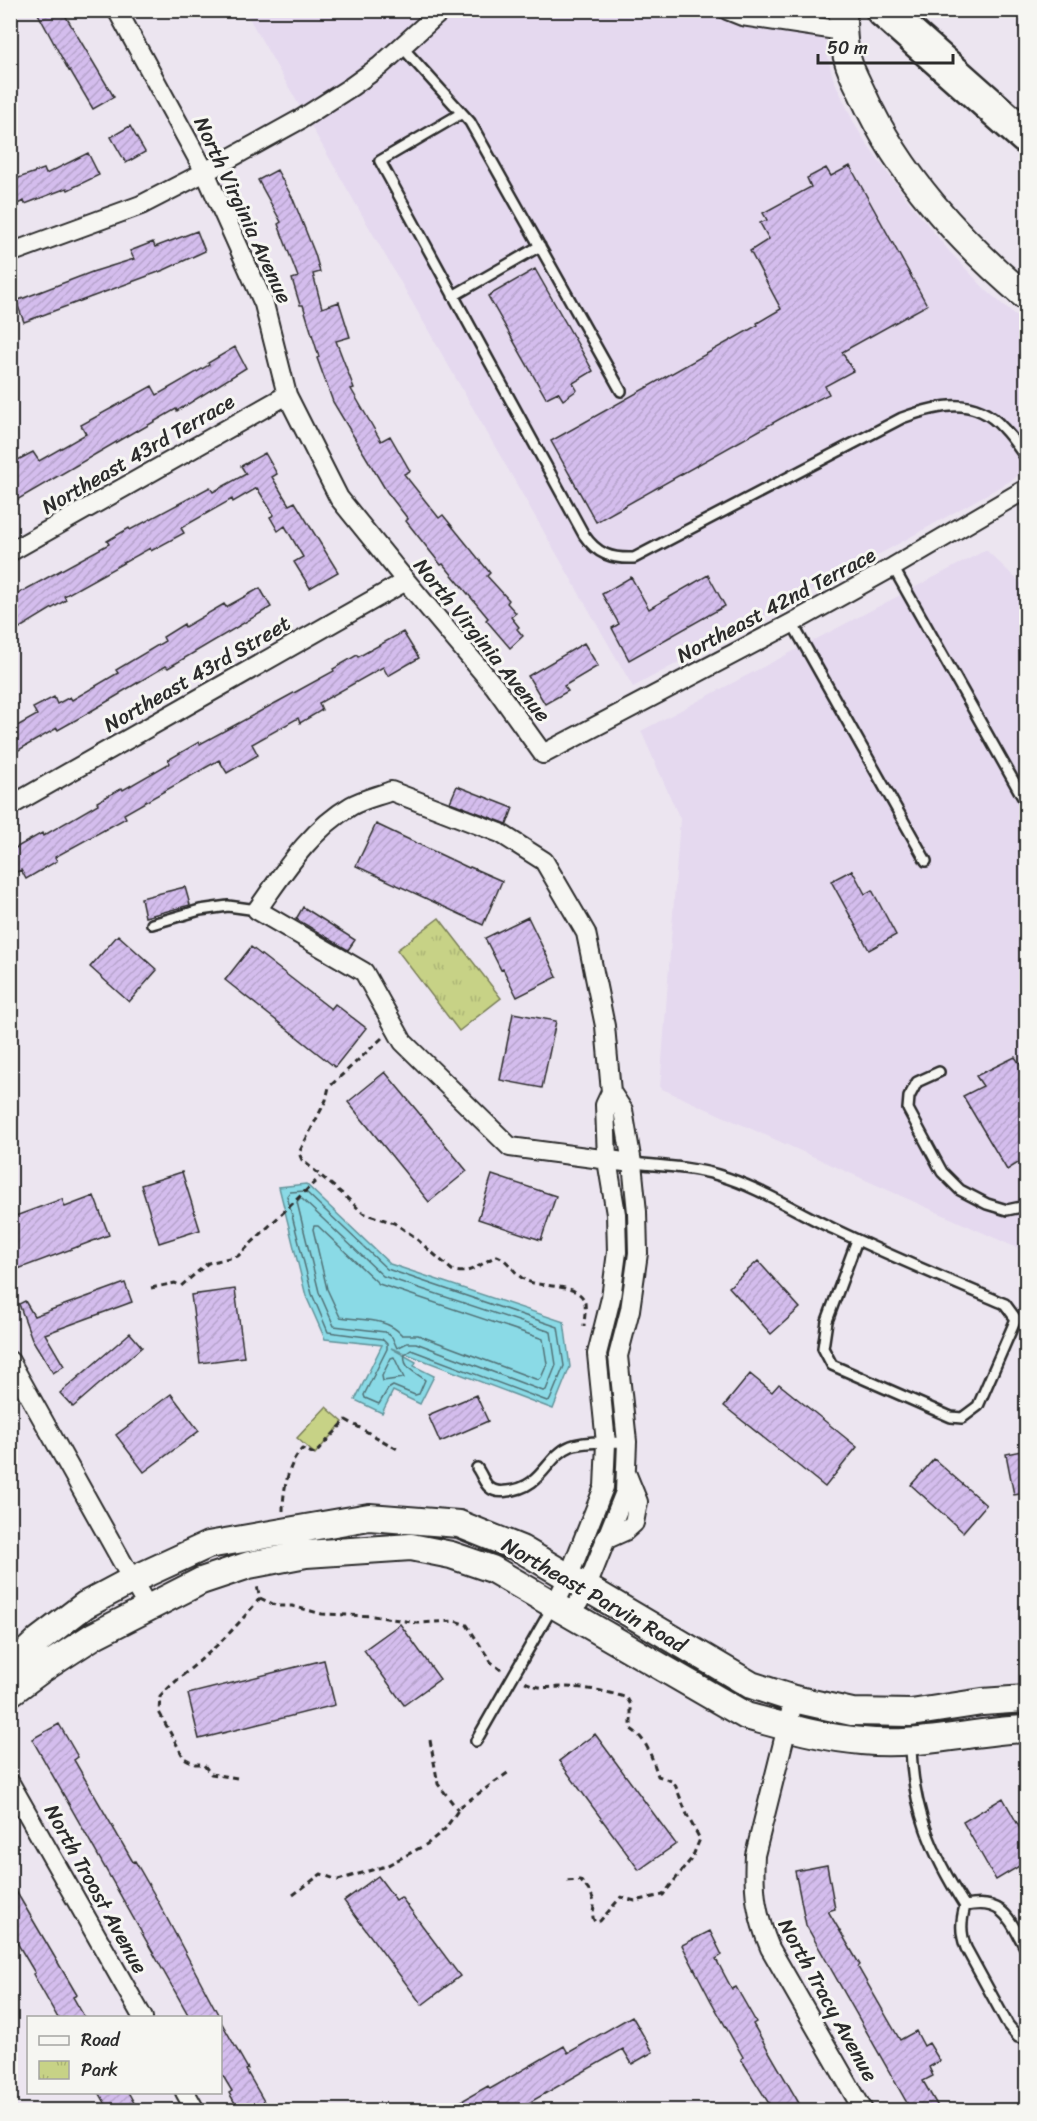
<svg xmlns="http://www.w3.org/2000/svg" width="1037" height="2121" font-family="Sriracha,sans-serif">
<style>
.built{fill:#e5d9ef}
.park{fill:url(#park-tufts);stroke:#797e58;stroke-width:1.5}
.pitch{fill:#c7d286;stroke:#797e58;stroke-width:1.5}
.water{fill:#8adae6;stroke:#64949b;stroke-width:1.5}
.lines{fill:none;stroke-linecap:round;stroke-linejoin:round}
.shore{stroke:#517176;stroke-width:1.5}
.building{fill:url(#building-hatch);stroke:#2b2b2b;stroke-width:1.5}
.lane-casing{stroke:#2b2b2b;stroke-width:14}
.street-casing{stroke:#2b2b2b;stroke-width:22}
.secondary-casing{stroke:#2b2b2b;stroke-width:30}
.highway-casing{stroke:#2b2b2b;stroke-width:38}
.path{stroke:#2b2b2b;stroke-width:3;stroke-dasharray:6 4.5;stroke-linecap:butt}
.lane{stroke:#f6f6f2;stroke-width:9}
.street{stroke:#f6f6f2;stroke-width:18}
.secondary{stroke:#f6f6f2;stroke-width:26}
.highway{stroke:#f6f6f2;stroke-width:33}
.labels{text-anchor:middle;dominant-baseline:central;stroke-width:6;stroke-linejoin:round;paint-order:stroke}
.street-label{font-size:21px;fill:#2b2b2b;stroke:#f6f6f2}
</style>
<defs>
<pattern id="park-tufts" width="24" height="20" patternUnits="userSpaceOnUse" patternTransform="scale(1.5)"><rect width="24" height="20" fill="#c7d286"/><path d="M3 7l-1-3M5 7V3M7 7l1-3M15 17l-1-3M17 17v-4M19 17l1-3" fill="none" stroke="#abb474"/></pattern>
<pattern id="building-hatch" width="6" height="6" patternUnits="userSpaceOnUse" patternTransform="scale(1.5)"><rect width="6" height="6" fill="#d4bded"/><path d="M-1 1l2-2M0 6l6-6M5 7l2-2" fill="none" stroke="#b6a3cb"/></pattern>
</defs>
<rect width="100%" height="100%" fill="#ece5f0"/>
<filter id="ink" filterUnits="userSpaceOnUse"><feTurbulence type="fractalNoise" baseFrequency=".0167" numOctaves="2"/><feDisplacementMap in="SourceGraphic" scale="12" xChannelSelector="R" yChannelSelector="G"/><feConvolveMatrix kernelMatrix="1 2 1 2 8 2 1 2 1" color-interpolation-filters="sRGB"/></filter>
<g filter="url(#ink)">
<path class="built" d="M245,11H825L826,49L833,78L855,125L868,146L909,202L949,251L986,290L1026,325V469L1012,480L898,544L633,687Z
M986,550L1026,588V1252L660,1088L680,819L641,731Z"/>
<path class="park" d="M439,918L501,998L459,1031L397,950Z"/>
<path class="pitch" d="M326,1407L343,1422L315,1454L297,1438Z"/>
<path class="water" d="M306,1184L390,1264L564,1322L570,1367L553,1409L391,1348L416,1362L414,1366L434,1376L420,1404L393,1391L382,1413L355,1400L382,1345L325,1339L306,1296L279,1187Z"/>
<g class="lines">
<path class="shore" d="M305,1191L387,1269L558,1327L564,1366L550,1400L547,1401L411,1350L405,1354C402,1369 416,1372 425,1380L419,1394L415,1395L393,1386L388,1389L379,1404L365,1398L364,1395L387,1349V1344L382,1339L328,1332L312,1294L287,1196L290,1192Z
M299,1199H302L383,1276L551,1332L556,1365L546,1390L543,1391L416,1343H407L397,1348L392,1337L385,1332L334,1326L319,1292L297,1202Z
M314,1226H318L379,1284L543,1339L547,1364L541,1378L538,1380L418,1335H402C386,1317 362,1321 340,1317L327,1289L313,1229Z
M394,1357L404,1378L383,1381L382,1376L391,1358Z"/>
</g>
<path class="building" d="M36,10H62L114,97L93,109L70,70L69,71Z
M130,126L145,152L126,163L111,137Z
M88,153L99,175L68,190L67,188L25,204L24,201L10,207V181L44,169L46,174Z
M850,166L927,305L842,352L853,371L825,386L829,394L803,407V406L596,522L551,441L758,325L757,323L781,309L750,251L769,239L760,223L767,220L763,213L811,187L807,178L826,168L831,176Z
M277,170L293,199L315,254L320,272L313,274L322,308L339,302L350,337L336,341L354,388L351,389L381,441L390,436L410,471L404,474L439,518L443,515L490,573L487,576L509,600L507,603L516,613L511,617L519,627L517,629L523,636L510,648L486,620L488,618L443,564L441,565L406,521L408,519L387,492L333,402L317,358L319,357L303,305H300L292,279L298,277L278,224L281,222L258,180Z
M197,231L205,251L164,270L24,322L16,301L92,272L134,259L130,251L153,242L155,247Z
M535,269L593,371L573,383L577,390L563,400L558,392L546,398L488,296Z
M235,347L246,368L177,411L176,409L138,431L137,430L10,504V464L33,452L39,461L86,434L81,425L152,386L157,395L209,365L208,363Z
M265,453L277,474L272,477L289,505L295,502L338,572L310,588L294,562L303,557L285,526L278,531L270,517L274,515L257,488L233,502L232,499L181,528L184,533L151,551L150,548L64,596L66,600L10,634V598L109,544L107,541L129,528L130,530L210,487L213,492L246,474L241,466Z
M708,575L725,606L629,660L612,628L619,624L602,594L631,577L649,609Z
M260,588L271,607L168,668L166,666L120,693V694L81,717L58,730L57,728L17,751L10,740V730L37,715L33,708L54,697L57,704L70,697L72,700L118,673L116,670L165,641L163,637L184,624L185,627L224,604L226,607Z
M403,632L419,658L388,676L383,667L319,703L322,710L300,723L298,718L252,744L258,755L227,773L219,760L124,814L126,818L55,857L57,861L26,879L21,870L10,875V851L42,833L43,836L98,804L97,802L122,788L123,790L170,763L168,760L199,742L200,744L281,700L334,671L333,669L357,655L358,657Z
M584,643L598,666L564,686L568,691L545,704L528,676Z
M457,786L513,808L507,824L450,802Z
M376,824L469,868L470,867L502,881L483,925L356,866Z
M852,870L865,894L872,890L896,935L869,950L831,881Z
M185,887L190,905L145,917L141,898Z
M303,907L355,940L348,950L296,919Z
M528,917L557,977L517,997L503,969L501,970L485,938Z
M118,935L157,970L129,1002L90,967Z
M251,947L331,1009L335,1004L366,1028L335,1067L225,980Z
M513,1013L556,1021L542,1088L500,1080Z
M1015,1057L1020,1064L1026,1060V1158L1007,1170L963,1096L983,1086L976,1076Z
M385,1072L467,1171L429,1202L348,1102Z
M182,1172L200,1230L159,1243L141,1185Z
M492,1175L556,1196L541,1240L478,1219Z
M94,1196L109,1235L10,1272V1218L62,1199L65,1207Z
M758,1261L800,1308L771,1334L729,1287Z
M125,1283L132,1302L45,1334L64,1366L53,1373L32,1339L19,1304L25,1301L34,1316Z
M235,1289L244,1357L200,1363L191,1295Z
M130,1333L142,1347L73,1407L60,1393Z
M750,1374L772,1392L779,1384L857,1447L825,1487L724,1406Z
M171,1394L199,1431L144,1472L116,1435Z
M476,1395L488,1421L440,1442L428,1415Z
M1026,1450V1493L1014,1495L1006,1454Z
M934,1459L986,1505L963,1532L911,1485Z
M400,1624L440,1679L404,1705L364,1650Z
M324,1660L335,1705L199,1739L188,1694Z
M59,1724L78,1757L74,1760L133,1862L135,1861L154,1894L220,2018H190L32,1739Z
M595,1734L676,1844L639,1870L559,1761Z
M1003,1798L1026,1839V1862L996,1880L963,1822Z
M827,1865L835,1909L828,1911L860,1965L858,1967L900,2040L916,2031L924,2046L929,2043L940,2061L929,2067L933,2076L923,2081L940,2110H911L806,1925L795,1871Z
M378,1876L396,1900L401,1897L460,1976L422,2005L344,1901Z
M10,1881L77,1995L73,1997L85,2018H58L33,1974L35,1973L10,1931Z
M710,1931L722,1955L716,1959L732,1989L736,1987L756,2022L753,2024L803,2110H773L741,2059L743,2057L711,2001L682,1945Z
M632,2016L653,2052L632,2064L623,2049L525,2105L528,2110H446L488,2086L490,2089L564,2046L568,2053Z
M220,2020L248,2069L246,2070L269,2110H239L229,2093L232,2091L220,2071Z
M99,2092H128L138,2110H109Z"/>
<g class="lines">
<g class="lane-casing">
<path id="lane" d="M402,47L470,122L621,391
M462,113L380,161L584,535C597,554 611,559 634,558L902,418C938,405 974,395 1003,428C1012,437 1019,448 1026,458
M453,296L540,246
M893,567L1026,803
M792,623L926,861
M152,924L200,910L228,906L257,910
M939,1072L917,1082L909,1097L908,1109L942,1172L960,1190L987,1204L1007,1210L1026,1206
M632,1163C661,1166 691,1167 718,1175C759,1187 795,1211 834,1229C890,1256 948,1280 1005,1304L1016,1319L978,1406L962,1418L951,1417L832,1365L823,1348L827,1321L857,1240
M477,1468C481,1473 484,1483 489,1487C494,1492 501,1492 507,1491C543,1488 546,1456 571,1446C587,1440 610,1443 627,1442
M476,1741L553,1606
M911,1744C912,1807 931,1853 965,1906C961,1921 960,1932 966,1948L1008,2025L1018,2037L1026,2038
M965,1906C1004,1898 1009,1919 1026,1949"/>
</g>
<g class="street-casing">
<path id="street" d="M117,10L205,172L264,304L287,395L339,498L406,581L495,687L543,754L792,623L893,567L1026,489
M727,10L742,16L843,31
M10,253L141,205L205,172L301,119L351,87L380,66L442,10
M10,552L287,395
M10,806L406,581
M10,1361L148,1608
M605,1540L625,1531L634,1523L638,1502L627,1475
M555,1604L568,1578L604,1487L606,1443L597,1354L611,1298L617,1252L616,1214L607,1160L605,1105L611,1092L605,1026L586,933L544,861L500,833L391,791C378,796 363,799 351,806C310,830 284,872 257,910L364,972L403,1042L510,1147L632,1163
M572,1614L586,1589L625,1492L627,1442L618,1356L630,1310L638,1253L637,1212L632,1163L623,1110L611,1092
M794,1699L755,1855C753,1891 756,1915 770,1948L863,2110
M10,1783L143,2018
M185,2092L195,2110"/>
</g>
<g class="secondary-casing">
<path id="secondary" d="M843,10C843,27 843,45 848,61C851,72 858,84 863,95C899,175 959,240 1026,297
M10,1667L39,1640L85,1605L132,1580L208,1545L369,1517L459,1524L521,1549L751,1685L794,1699L852,1712L911,1713L982,1702L1026,1699
M10,1693L41,1670L95,1635L201,1581L249,1565L306,1554L411,1547L451,1555L492,1569L746,1716C783,1726 823,1738 862,1741C917,1747 972,1731 1026,1729"/>
</g>
<g class="highway-casing">
<path id="highway" d="M883,10L1026,137"/>
</g>
<path class="path" d="M382,1038L329,1087L326,1100L299,1153L302,1160L345,1196L363,1213L394,1223L412,1235L452,1270C469,1277 482,1262 497,1256C509,1260 514,1274 525,1280C541,1289 580,1282 585,1303C586,1310 584,1320 584,1327
M151,1288L175,1283L181,1286L208,1263L238,1256L320,1177
M283,1511C283,1490 288,1464 302,1449L315,1454L346,1420L399,1450
M260,1598L277,1606H292L322,1614L373,1616L418,1623L455,1621L467,1625L491,1662L501,1670
M525,1682C543,1690 544,1687 562,1687C584,1687 607,1691 627,1698L631,1705V1729C647,1739 652,1758 658,1776L674,1782L688,1817L700,1839L692,1858L663,1895L635,1901L621,1897L600,1921L595,1922C590,1915 595,1910 594,1902C592,1893 586,1887 580,1880L564,1881
M430,1740L438,1784L458,1810
M237,1778L211,1774L203,1764H195L184,1758L159,1712L160,1697C174,1681 190,1670 205,1656C225,1639 243,1619 260,1598L257,1586
M293,1895L321,1874L338,1880L386,1866L403,1857L427,1844L445,1829L461,1806L509,1772"/>
<use href="#lane" class="lane"/>
<use href="#street" class="street"/>
<use href="#secondary" class="secondary"/>
<use href="#highway" class="highway"/>
</g>
</g>
<g class="labels">
<g class="street-label">
<text transform="translate(243 210) rotate(65)">North Virginia Avenue</text>
<text transform="translate(138 454) rotate(-30)">Northeast 43rd Terrace</text>
<text transform="translate(776 605) rotate(-28)">Northeast 42nd Terrace</text>
<text transform="translate(482 640) rotate(51)">North Virginia Avenue</text>
<text transform="translate(197 674) rotate(-30)">Northeast 43rd Street</text>
<text transform="translate(594 1595) rotate(30)">Northeast Parvin Road</text>
<text transform="translate(96 1889) rotate(61)">North Troost Avenue</text>
<text transform="translate(828 2000) rotate(61)">North Tracy Avenue</text>
</g>
</g>
<rect width="1037" height="2121" fill="none" stroke="#f6f6f2" stroke-width="36"/>
<rect x="18" y="18" width="1001" height="2085" fill="none" stroke="#2b2b2b" stroke-width="2" filter="url(#ink)"/>
<rect x="27" y="2016" width="195" height="78" fill="#f6f6f2" stroke="#a5a5a2" stroke-width="1.5"/>
<rect x="39" y="2036" width="30" height="9" fill="#f6f6f2" stroke="#a5a5a2" stroke-width="1.5"/>
<text x="81" y="2046" font-size="18" fill="#2b2b2b">Road</text>
<rect x="39" y="2061" width="30" height="18" fill="url(#park-tufts)" stroke="#a5a5a2" stroke-width="1.5"/>
<text x="81" y="2076" font-size="18" fill="#2b2b2b">Park</text>
<path d="M818 54v9h135v-9" fill="none" stroke="#2b2b2b" stroke-width="3"/>
<text x="827" y="54" font-size="18" fill="#2b2b2b" stroke="#f6f6f2" stroke-width="4.5" paint-order="stroke">50 m</text>
</svg>
